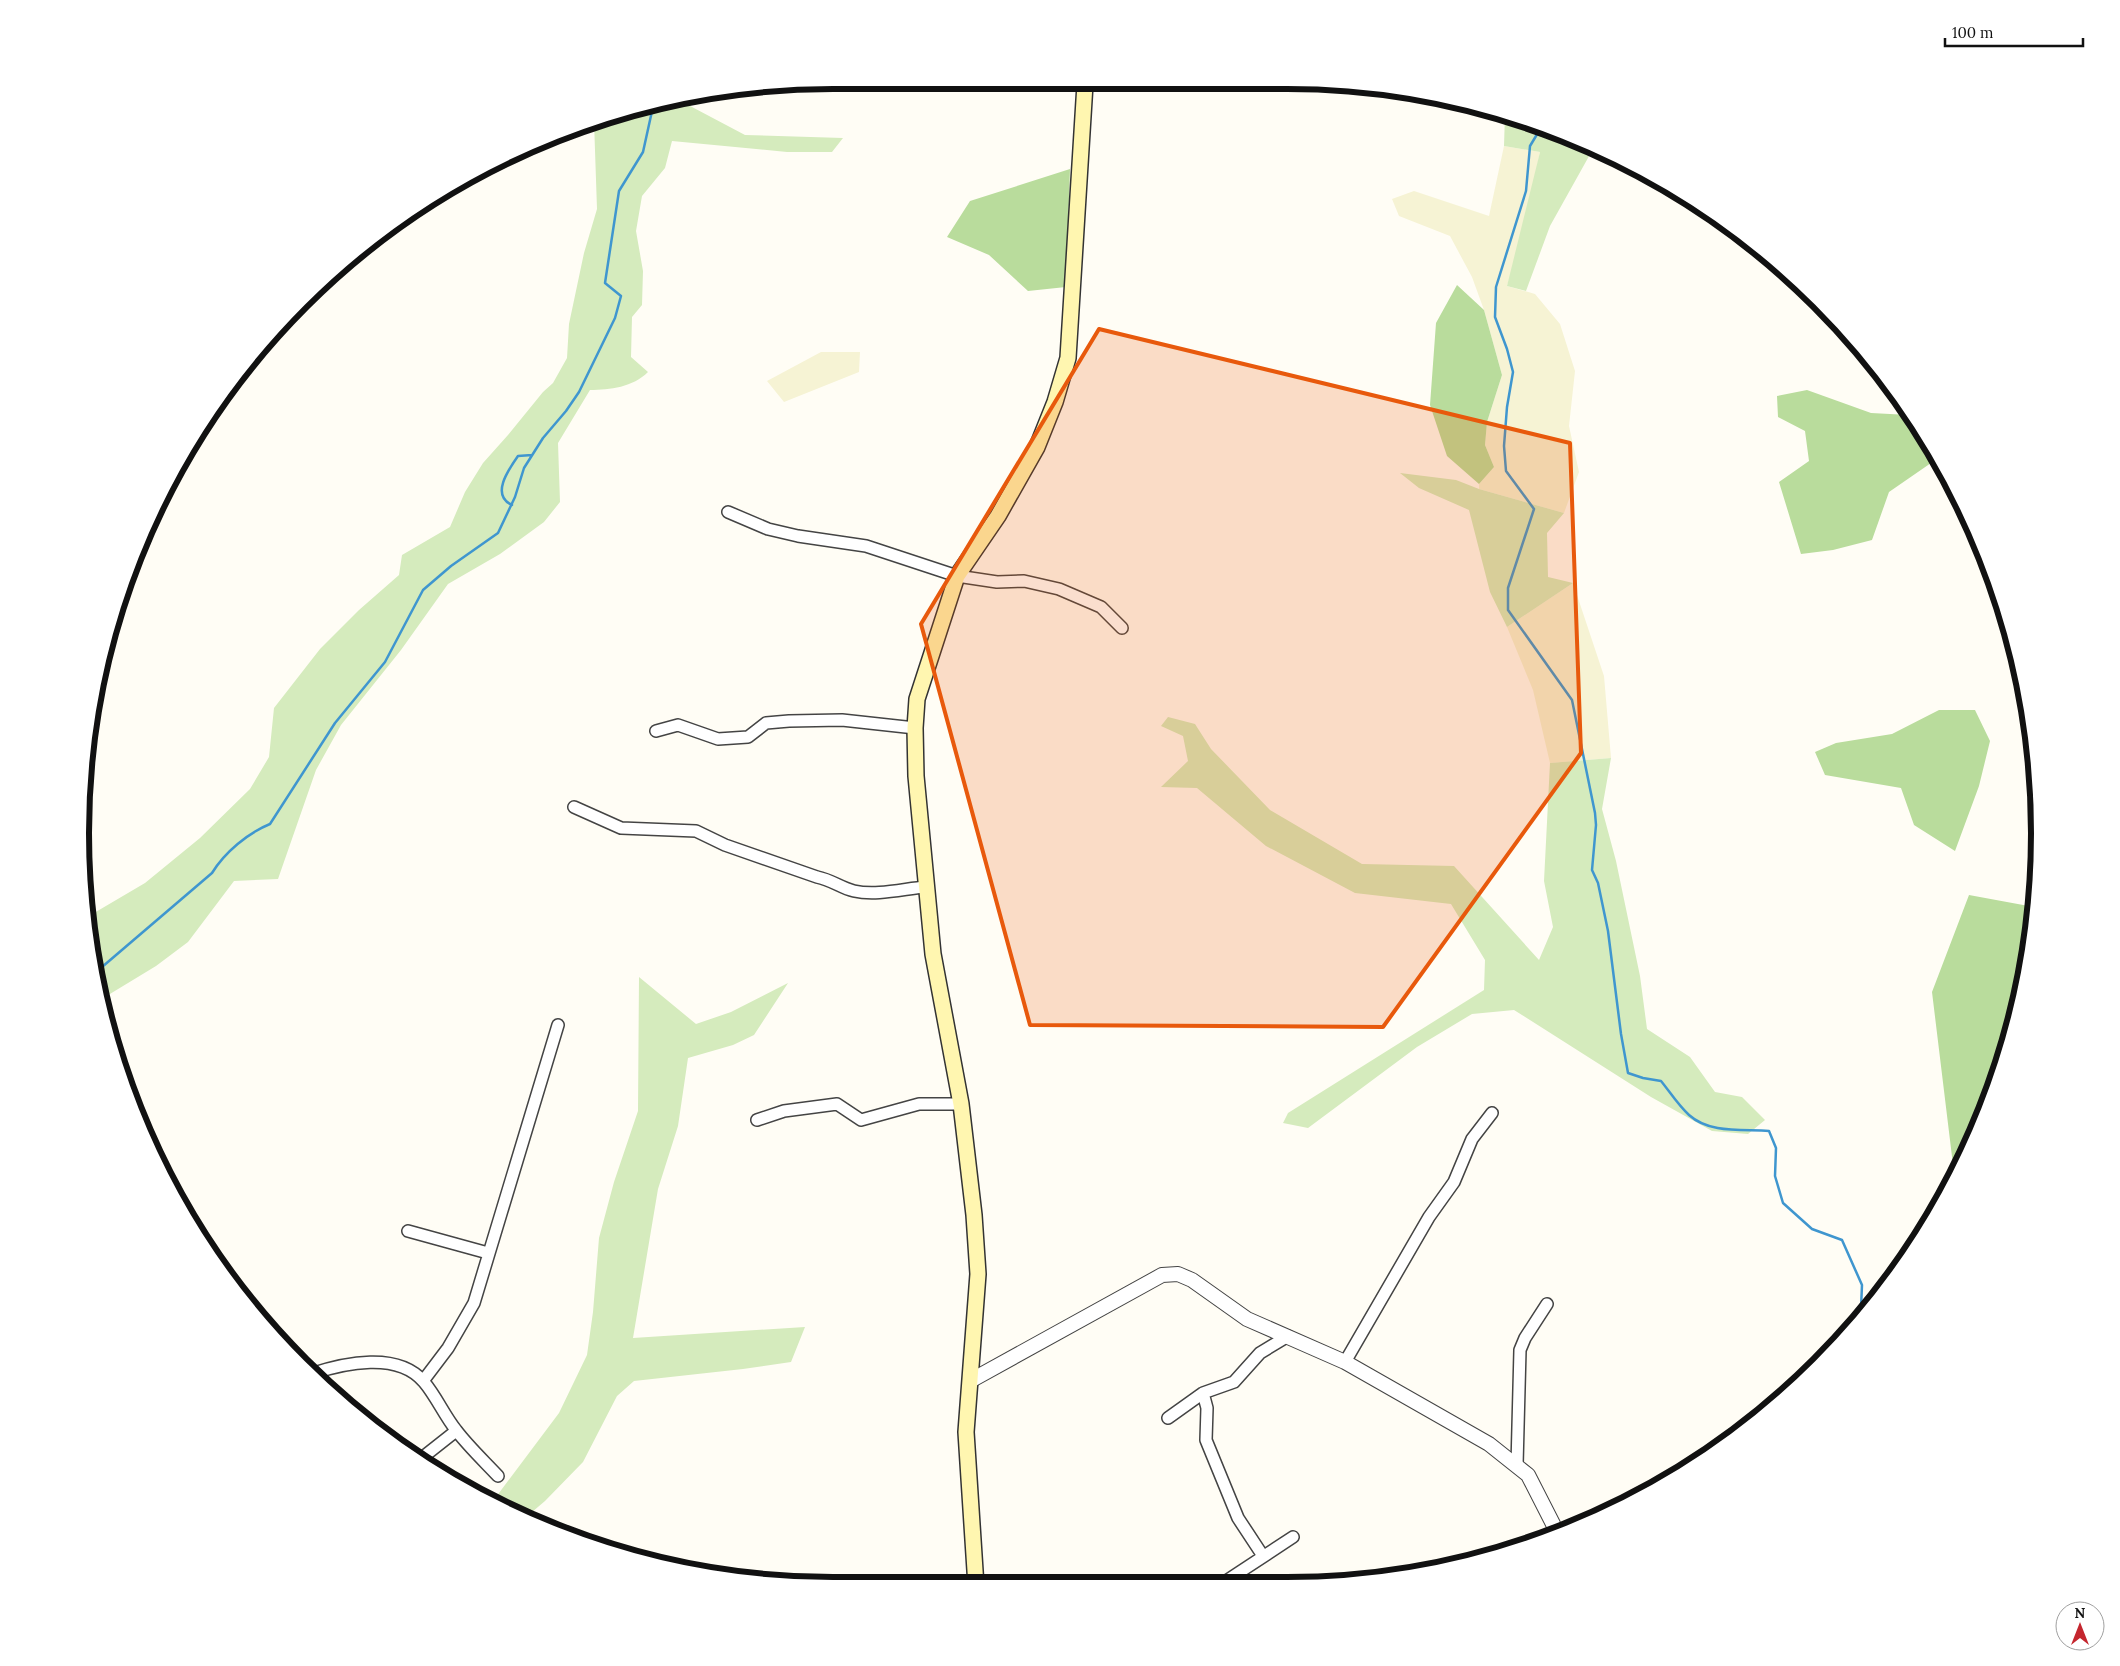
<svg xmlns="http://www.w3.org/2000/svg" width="2120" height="1666" font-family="Lora,serif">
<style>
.farmland{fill:#f6f3d4}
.green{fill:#d5ebbd}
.forest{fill:#b9dc9c}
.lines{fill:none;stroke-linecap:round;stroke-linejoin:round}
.stream{stroke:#3f96cf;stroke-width:2.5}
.minor-casing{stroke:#444;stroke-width:14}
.tertiary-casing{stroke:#444;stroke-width:16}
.secondary-casing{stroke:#333;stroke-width:18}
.minor{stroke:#fff;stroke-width:11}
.tertiary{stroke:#fff;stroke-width:14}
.secondary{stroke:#fff6b0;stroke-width:15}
.marked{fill:#e8590c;fill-opacity:0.2;stroke:#e8590c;stroke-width:4;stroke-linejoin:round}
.rim{fill:none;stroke:#111;stroke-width:6}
</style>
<rect width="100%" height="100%" fill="#fffdf5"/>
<path class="farmland" d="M1504,146L1540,152L1523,234L1507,286L1535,294L1560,324L1575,371L1569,426L1579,472L1564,513L1479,489V484L1494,467L1485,445L1487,422L1502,375L1484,310L1472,277L1450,236L1399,216L1392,199L1414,191L1489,216Z
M821,352H860L859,372L784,402L767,381Z
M1573,583L1604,676L1611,758L1550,763L1533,690L1507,627Z"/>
<path class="green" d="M675,98L745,135L843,138L832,152H787L672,141L665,168L642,196L636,231L643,271L642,305L632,317L631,357L648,372C633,387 610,390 590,390L558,443L560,502L544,522L500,554L448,584L401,650L341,725L316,770L278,879L234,881L188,942L156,966L100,1000L86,932L85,912L94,913L145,883L200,838L250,789L269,757L274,708L320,649L359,610L399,575L402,555L450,527L465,492L483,463L508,435L543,392L553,383L567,358L569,324L584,253L597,209L594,121L638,106Z
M1505,114L1529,120L1593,149L1550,226L1526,291L1507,286L1540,152L1504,146Z
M1400,473L1456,480L1479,489L1564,513L1547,533L1548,577L1573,583L1507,627L1490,592L1469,510L1419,488Z
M1168,717L1195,724L1211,749L1270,810L1362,864L1454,866L1539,960L1553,927L1544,881L1550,763L1611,758L1602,809L1616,861L1640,976L1647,1029L1690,1057L1715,1092L1742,1097L1765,1120L1748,1134L1712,1131L1651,1097L1514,1010L1472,1014L1417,1047L1308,1128L1283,1123L1288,1113L1484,990L1485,960L1451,904L1355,893L1266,846L1197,788L1161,787L1188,761L1183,736L1161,726Z
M639,977L696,1024L731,1012L788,983L754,1035L733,1045L688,1058L678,1126L658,1189L633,1338L805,1327L791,1362L743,1369L634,1381L617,1396L583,1462L545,1501L525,1518L493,1501L559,1413L587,1355L593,1312L599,1238L614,1182L638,1111Z"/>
<path class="forest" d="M1070,169L1066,287L1028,291L989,255L947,237L970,201Z
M1457,285L1484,310L1502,375L1487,422L1485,445L1494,467L1479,484L1447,456L1430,405L1436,323Z
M1807,390L1871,413L1909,415L1929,442L1931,463L1889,492L1872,540L1833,550L1801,554L1779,482L1809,461L1805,431L1778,417L1777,396Z
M1939,710H1975L1990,741L1979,786L1955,851L1914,825L1901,788L1825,775L1815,752L1836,743L1892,734Z
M1969,895L2034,907L2014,1028L1962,1166L1957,1175L1954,1173L1932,992Z"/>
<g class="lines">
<path class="stream" d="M1542,126L1530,146L1526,191L1496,287L1495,317L1507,349L1513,372L1507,407L1504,446L1506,471L1534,509L1508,588V610L1572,700L1595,813L1596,825L1592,870L1598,883L1608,931L1621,1034L1628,1073L1643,1078L1661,1081C1670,1092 1678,1105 1689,1115C1710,1134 1743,1129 1769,1131L1776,1148L1775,1176L1783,1203L1812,1229L1842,1240L1862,1285L1861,1308L1865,1312
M512,505C490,495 509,469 518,456L532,455
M95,973L212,873C225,852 248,833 270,824L335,723L385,662L423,590L451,566L498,533L515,497L524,468L543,438L566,411L579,392L615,318L621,296L605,283L619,191L643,152L654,102"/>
<g class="minor-casing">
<path id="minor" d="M728,512L768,529L798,536L866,546L957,576L997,582L1024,581L1059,589L1101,607L1122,628
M656,731L678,725L718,739L748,737L766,723L789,721L842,720L915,728
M574,807L621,828L696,831L725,845L817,877C832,880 841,888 854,891C876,896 903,889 925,887
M757,1120L784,1111L837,1104L861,1120L919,1104H961
M408,1231L488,1253
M1345,1362L1429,1217L1454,1182L1472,1139L1492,1113
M311,1374C344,1363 398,1351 424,1382C436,1396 444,1415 456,1430C468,1446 484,1461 498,1476
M423,1381L448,1348L474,1303L558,1025
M1203,1393L1207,1408L1206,1440L1238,1518L1263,1556
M1168,1418L1203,1393L1234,1382L1260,1353L1288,1336
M418,1461L456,1431
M1517,1465L1520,1350L1525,1338L1547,1304
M1220,1585L1293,1537"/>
</g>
<g class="tertiary-casing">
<path id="tertiary" d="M970,1381L1162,1275L1178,1274L1192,1280L1247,1319L1345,1362L1489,1444L1528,1475L1553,1524L1556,1534"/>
</g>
<g class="secondary-casing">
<path id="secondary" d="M976,1586L966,1432L978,1274L974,1215L961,1104L933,954L916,776L915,728L917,699L957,576L998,516L1037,447L1055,402L1068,358L1085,84"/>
</g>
<use href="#minor" class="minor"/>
<use href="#tertiary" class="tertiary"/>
<use href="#secondary" class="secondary"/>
</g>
<path class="marked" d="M1099,329L1570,443L1581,753L1383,1027L1030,1025L921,624Z"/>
<path d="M0 0H2120V1666H0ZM833 89H1287A744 744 0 0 1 2031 833V833A744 744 0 0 1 1287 1577H833A744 744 0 0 1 89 833V833A744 744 0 0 1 833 89Z" fill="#fff" fill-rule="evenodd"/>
<path class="rim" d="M833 89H1287A744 744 0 0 1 2031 833V833A744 744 0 0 1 1287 1577H833A744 744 0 0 1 89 833V833A744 744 0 0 1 833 89Z"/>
<g transform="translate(2080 1626)"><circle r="24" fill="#ffffff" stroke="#a0a0a0"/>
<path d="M0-4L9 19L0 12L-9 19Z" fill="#c4262e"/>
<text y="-8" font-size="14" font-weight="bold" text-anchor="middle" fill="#111111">N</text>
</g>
<path d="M1945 38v8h138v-8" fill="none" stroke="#111111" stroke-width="2.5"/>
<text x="1952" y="38" font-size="15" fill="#111111" stroke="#ffffff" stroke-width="4" paint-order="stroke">100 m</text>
</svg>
